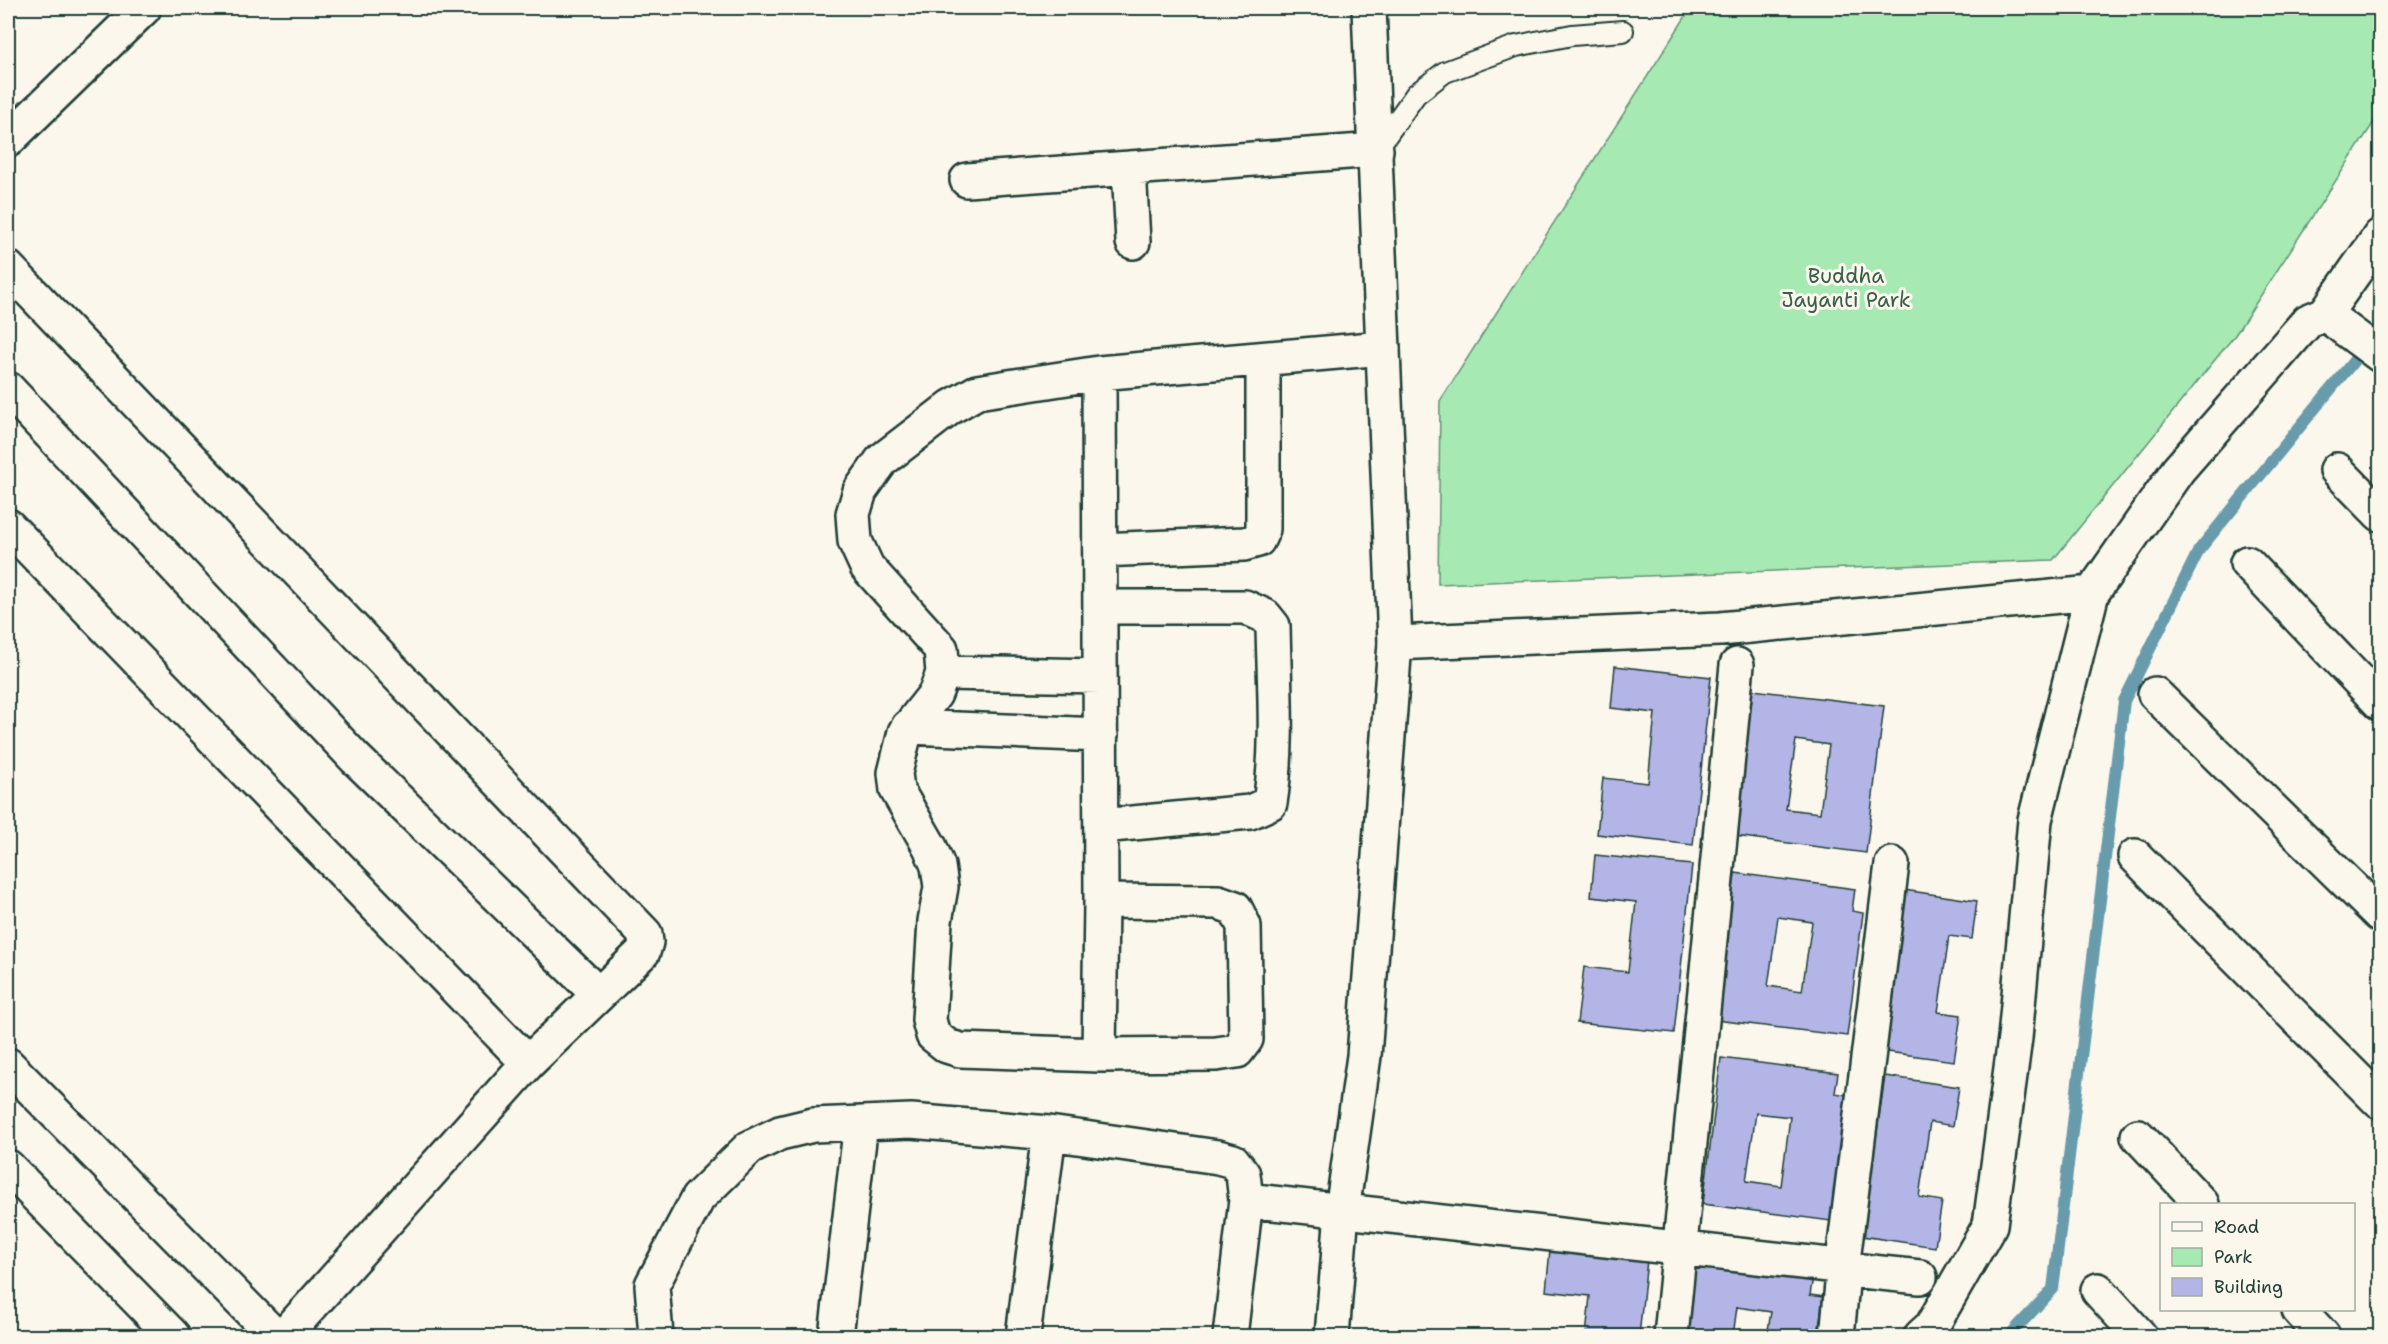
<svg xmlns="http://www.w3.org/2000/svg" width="2388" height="1344" font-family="'Shantell Sans',sans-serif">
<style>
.green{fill:#a6e9b3;stroke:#629374;stroke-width:1.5}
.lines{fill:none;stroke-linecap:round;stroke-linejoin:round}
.stream{stroke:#689bab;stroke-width:12}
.building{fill:#b2b5e6;stroke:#1f3d34;stroke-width:1.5;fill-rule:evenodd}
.lane-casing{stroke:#1f3d34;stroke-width:24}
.street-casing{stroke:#1f3d34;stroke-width:38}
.secondary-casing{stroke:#1f3d34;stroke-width:38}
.lane{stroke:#fbf7ec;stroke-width:20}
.street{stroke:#fbf7ec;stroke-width:33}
.secondary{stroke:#fbf7ec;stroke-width:33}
.labels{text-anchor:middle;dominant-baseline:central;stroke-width:6;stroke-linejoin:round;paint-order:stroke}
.park-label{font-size:21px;fill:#3a5f4d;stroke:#fbf7ec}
</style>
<rect width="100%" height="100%" fill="#fbf7ec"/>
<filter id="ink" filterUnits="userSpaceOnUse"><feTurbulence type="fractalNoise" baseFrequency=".0167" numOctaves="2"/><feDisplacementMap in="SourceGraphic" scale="12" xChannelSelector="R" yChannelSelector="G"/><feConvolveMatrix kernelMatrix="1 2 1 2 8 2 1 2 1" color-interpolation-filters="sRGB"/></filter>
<g filter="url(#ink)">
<path class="green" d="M1691,8H2380V113L2235,335L2053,560L1438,584L1440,401Z"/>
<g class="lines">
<path class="stream" d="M2009,1336L2053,1289L2124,701L2199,550L2380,329"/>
</g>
<path class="building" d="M1615,666L1711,677L1693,845L1597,834L1603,778L1648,783L1655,713L1611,708Z
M1753,690L1884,706L1866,853L1735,836ZM1796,740L1829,745L1820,813L1786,809Z
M1595,855L1692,865L1674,1033L1577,1023L1584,967L1628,972L1636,902L1591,897Z
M1735,873L1855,889L1852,911L1863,913L1847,1036L1716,1020ZM1778,917L1812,922L1802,991L1768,986Z
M1904,890L1977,901L1972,939L1949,936L1938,1012L1961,1015L1954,1061L1880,1051Z
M1721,1058L1838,1073L1835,1093L1847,1095L1831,1221L1703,1204ZM1756,1113L1790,1117L1781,1186L1746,1181Z
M1885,1076L1959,1087L1953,1126L1930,1122L1919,1197L1942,1201L1935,1247L1862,1236Z
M1550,1250L1647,1260L1639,1336H1586L1590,1296L1546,1291Z
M1694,1262L1813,1277L1810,1295L1823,1297L1818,1336H1767L1771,1312L1737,1307L1733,1336H1684Z"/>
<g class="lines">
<g class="lane-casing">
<path id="lane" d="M1376,150L1416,94L1445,72L1516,46L1572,35L1623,31"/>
</g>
<g class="street-casing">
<path id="street" d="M8,140L144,8
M1129,168L1133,242
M967,180L1376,150
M8,268L645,934L646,942L643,952L528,1063L284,1336
M2325,314L2380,355
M8,389L355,758L598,994
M2337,470L2380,514
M8,526L528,1063
M1100,550L1244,544L1258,540L1263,529V359
M2247,563L2380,703
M1100,607H1245L1265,616L1273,626C1274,685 1279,745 1270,803L1250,812L1101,826
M1395,643L1720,629L2092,593
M943,673L1100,676
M2155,694L2380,915
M908,727L1101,735
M2135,856L2380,1102
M1892,864L1842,1269L1920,1277
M1101,901L1218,902L1235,908L1244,926L1246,1039L1237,1051L1216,1054L1099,1055L960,1050L947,1046L933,1035L929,1020L935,921L941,887L938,866L930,847L897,790L895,773L905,732L935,694L943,673L941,649L867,567L855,541L853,514L860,491L882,460L951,407L977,392L1099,373L1383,348
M1099,1055L1101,901L1099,373
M8,1065L275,1336
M2138,1136L2202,1204
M8,1167L173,1336
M1246,1200L1829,1265L1842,1269V1284L1837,1336
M2098,1290L2140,1336
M2299,1310L2323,1336
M656,1336L652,1285L698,1198L749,1148L780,1133L813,1125L911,1121L1049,1133L1218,1157L1233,1161L1243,1174L1246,1200L1230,1336
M836,1336L861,1123
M1023,1336L1049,1133
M1671,1336L1737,665
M1921,1336L1932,1326L1990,1225L2015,1038L2035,820L2092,593L2178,470L2308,321L2325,314L2380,236"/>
</g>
<g class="secondary-casing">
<path id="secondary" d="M1332,1336L1342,1211L1364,1056L1395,643L1369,8"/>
</g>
<use href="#lane" class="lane"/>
<use href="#street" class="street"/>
<use href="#secondary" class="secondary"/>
</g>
</g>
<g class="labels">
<g class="park-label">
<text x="1846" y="276">Buddha<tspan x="1846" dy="24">Jayanti Park</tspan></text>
</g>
</g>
<rect width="2388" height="1344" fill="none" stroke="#fbf7ec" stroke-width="30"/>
<rect x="15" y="15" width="2358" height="1314" fill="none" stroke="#1f3d34" stroke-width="2" filter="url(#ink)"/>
<rect x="2160" y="1203" width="195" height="108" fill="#fbf7ec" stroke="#a3ada2" stroke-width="1.5"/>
<rect x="2172" y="1222" width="30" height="9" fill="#fbf7ec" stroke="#a3ada2" stroke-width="1.5"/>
<text x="2214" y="1233" font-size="18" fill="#1f3d34">Road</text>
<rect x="2172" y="1248" width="30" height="18" fill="#a6e9b3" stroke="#a3ada2" stroke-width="1.5"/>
<text x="2214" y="1263" font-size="18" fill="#1f3d34">Park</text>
<rect x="2172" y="1278" width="30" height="18" fill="#b2b5e6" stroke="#a3ada2" stroke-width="1.5"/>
<text x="2214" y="1293" font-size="18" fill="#1f3d34">Building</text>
</svg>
